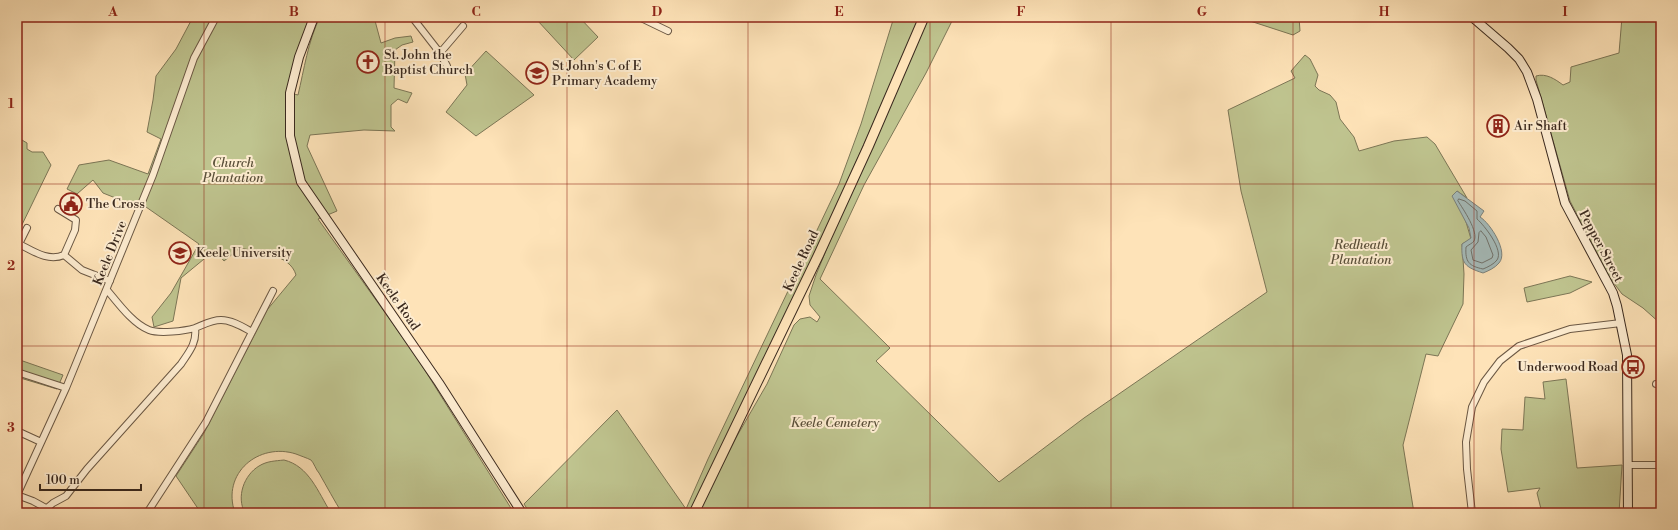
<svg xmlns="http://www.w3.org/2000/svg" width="1678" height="530" font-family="'Libre Bodoni',serif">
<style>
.green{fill:#bfc48f;stroke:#7c7656}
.water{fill:#a5bbba;stroke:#7a817c}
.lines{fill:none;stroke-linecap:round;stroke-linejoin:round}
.shore{stroke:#70726c;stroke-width:1}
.street-casing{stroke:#6b5844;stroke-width:8}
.secondary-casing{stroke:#3a291e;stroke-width:10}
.primary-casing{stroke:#3a291e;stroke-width:11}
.street{stroke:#feedd1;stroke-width:6}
.secondary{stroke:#feedd1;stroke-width:8}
.primary{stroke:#fee3b8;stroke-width:9}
.grid{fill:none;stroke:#8f2418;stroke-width:1;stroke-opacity:0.55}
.labels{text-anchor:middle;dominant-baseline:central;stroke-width:4;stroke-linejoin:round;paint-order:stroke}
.poi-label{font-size:13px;fill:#3a291e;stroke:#feedd1;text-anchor:start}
.park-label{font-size:13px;font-style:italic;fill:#5b503a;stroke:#feedd1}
.street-label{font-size:13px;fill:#3a291e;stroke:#feedd1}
.neatline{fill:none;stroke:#8f2418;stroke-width:1.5}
.grid-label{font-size:13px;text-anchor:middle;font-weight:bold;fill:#8f2418}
</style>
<rect width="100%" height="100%" fill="#fee3b8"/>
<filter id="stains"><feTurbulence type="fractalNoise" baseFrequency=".005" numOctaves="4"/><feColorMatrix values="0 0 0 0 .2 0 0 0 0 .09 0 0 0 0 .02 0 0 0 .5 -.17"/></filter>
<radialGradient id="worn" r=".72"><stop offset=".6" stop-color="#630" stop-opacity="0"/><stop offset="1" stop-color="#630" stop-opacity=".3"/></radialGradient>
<path class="green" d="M193,17H314L290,93L298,95C304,70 308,41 320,17H374L381,43L395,38L411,36L413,42L402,45L395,50L394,88L412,93L407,103L398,99L391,105V127L395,131L364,130L310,135L307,146L337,211L318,219L416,356L514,513H342C334,500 327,487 319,473C316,470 314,463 311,460C307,458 301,456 296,454C259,442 221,473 235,513H201L176,476L204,433L267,310L296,275C290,254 258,252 240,248L224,261L215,250L181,278L173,321L154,327L152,317L171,293L199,244L146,207L128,203L103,193L93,180L77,194L67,189L79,165L109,160L148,174L161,139L147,132L153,100L156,76L176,49Z
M540,17H579L598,37L574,60L537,20Z
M894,17H920C847,184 773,351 689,513H530L524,504L617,410L686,509L708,459L839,184L861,124Z
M928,17H954L926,73L864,185L820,279L890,348L876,361L999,482L1084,418L1267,292L1241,191L1228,110L1295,78L1291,71L1305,55L1310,59L1318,75L1315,86L1319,90L1330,95L1336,102L1340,119L1354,137L1359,151L1394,141L1427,137L1435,144L1467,198L1457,191L1471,239L1462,244L1464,274L1463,304L1438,356L1426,354L1403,445L1414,513H698L737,436L767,384L794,325L800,319L810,317L817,322L820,317L810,305L809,296L816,275L836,226Z
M1243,17H1299L1300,31L1293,35L1247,20Z
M1622,17H1661V324L1643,308L1622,294L1610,278L1570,201L1536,80V76C1546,73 1555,79 1563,85L1570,82L1571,67L1619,53Z
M486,51L534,95L476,136L446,112L467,85L465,74Z
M17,137L27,143V149L32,152H43L51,165L17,235Z
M1570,276L1592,282L1570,293L1527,302L1524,288Z
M17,359L63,375L57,389L17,377Z
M1566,379L1577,468L1622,465L1619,513H1542L1537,493L1540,488L1508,492L1501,449L1502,429L1523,430L1525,397L1545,399L1543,382Z
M284,460C309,466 318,492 331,513H245C236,497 244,475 259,466C267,461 275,461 284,460Z"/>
<path class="water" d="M1457,191L1484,211L1480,217C1490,223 1509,252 1499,263C1495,268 1488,271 1483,273C1465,267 1461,264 1462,244L1471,238L1469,228L1452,196Z"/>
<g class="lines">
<path class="shore" d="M1459,199L1465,201L1477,211V219C1484,225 1504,250 1497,260C1494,264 1488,267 1483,269C1469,266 1465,262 1466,247C1468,245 1473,243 1474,241C1479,232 1463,209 1458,201Z
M1481,231L1486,237L1493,255L1492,258L1482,263L1473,260L1471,250L1478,242L1479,233Z"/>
<g class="street-casing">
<path id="street" d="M412,17L440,53L463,26
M639,17L668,31
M440,53L447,66L445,70
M58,209L76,220L75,230L64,255L82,270L110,281
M19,244C33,251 48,262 64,255
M17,248L27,228
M107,290C118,303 133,324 149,330C159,334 185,331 195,328C203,325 211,320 221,320C232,320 243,327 252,332
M17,372L66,388
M1656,384L1661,385
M17,431L41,442
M1628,465H1661
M17,495L66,388L153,175L194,58L216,17
M17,495L33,501L55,513
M47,508L53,503L66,496L87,469L181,364C189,352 197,343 195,328
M147,513L206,422L273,291
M1472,513L1467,469L1466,442L1472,407L1484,382L1500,361L1519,346L1570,329L1621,323"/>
</g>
<g class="secondary-casing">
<path id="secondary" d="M314,17L299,57L290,93V136L301,182L439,383L522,513
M1472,17L1508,48L1519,59L1527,72L1537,99L1565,203L1613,293L1617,306L1627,355L1628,513"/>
</g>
<g class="primary-casing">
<path id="primary" d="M694,513L819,254L868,147L924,17"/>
</g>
<use href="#street" class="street"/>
<use href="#secondary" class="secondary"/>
<use href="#primary" class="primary"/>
</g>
<path class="grid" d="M204,17V513M385,17V513M567,17V513M748,17V513M930,17V513M1111,17V513M1293,17V513M1474,17V513M17,184H1661M17,346H1661"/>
<defs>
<g id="church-ring" transform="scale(1.15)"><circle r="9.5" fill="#feedd1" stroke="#8f2418" stroke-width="1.5"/><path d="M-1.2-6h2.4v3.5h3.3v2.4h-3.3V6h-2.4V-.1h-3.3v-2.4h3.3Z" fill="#8f2418"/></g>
<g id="school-ring" transform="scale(1.15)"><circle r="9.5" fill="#feedd1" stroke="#8f2418" stroke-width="1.5"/><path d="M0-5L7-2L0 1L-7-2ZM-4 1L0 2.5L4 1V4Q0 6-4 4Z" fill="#8f2418"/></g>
<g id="building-ring" transform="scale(1.15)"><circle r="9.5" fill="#feedd1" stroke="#8f2418" stroke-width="1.5"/><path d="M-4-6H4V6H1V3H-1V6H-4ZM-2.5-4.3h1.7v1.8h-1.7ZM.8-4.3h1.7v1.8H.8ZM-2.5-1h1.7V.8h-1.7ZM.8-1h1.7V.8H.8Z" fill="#8f2418"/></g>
<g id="civic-ring" transform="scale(1.15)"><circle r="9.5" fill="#feedd1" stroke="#8f2418" stroke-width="1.5"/><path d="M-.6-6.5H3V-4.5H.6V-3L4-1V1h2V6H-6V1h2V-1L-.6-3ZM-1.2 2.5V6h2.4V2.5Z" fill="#8f2418"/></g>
<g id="university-ring" transform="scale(1.15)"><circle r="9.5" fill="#feedd1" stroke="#8f2418" stroke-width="1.5"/><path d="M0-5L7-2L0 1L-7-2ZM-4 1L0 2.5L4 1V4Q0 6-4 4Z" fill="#8f2418"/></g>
<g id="bus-ring" transform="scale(1.15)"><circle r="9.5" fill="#feedd1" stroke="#8f2418" stroke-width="1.5"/><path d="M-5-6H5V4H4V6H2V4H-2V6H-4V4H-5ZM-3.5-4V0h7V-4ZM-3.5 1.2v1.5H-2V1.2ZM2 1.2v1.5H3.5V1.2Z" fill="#8f2418"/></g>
</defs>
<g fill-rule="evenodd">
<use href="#church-ring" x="368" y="62"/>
<use href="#school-ring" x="537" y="73"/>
<use href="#building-ring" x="1498" y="126"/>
<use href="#civic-ring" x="71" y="204"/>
<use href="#university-ring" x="180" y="253"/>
<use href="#bus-ring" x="1633" y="367"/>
</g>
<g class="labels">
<g class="poi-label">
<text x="384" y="55">St. John the<tspan x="384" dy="15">Baptist Church</tspan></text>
<text x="552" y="66">St John's C of E<tspan x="552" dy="15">Primary Academy</tspan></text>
<text x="1514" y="126">Air Shaft</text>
<text x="86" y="204">The Cross</text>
<text x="196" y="253">Keele University</text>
<text x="1618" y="367" text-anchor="end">Underwood Road</text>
</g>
<g class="park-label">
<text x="233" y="163">Church<tspan x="233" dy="15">Plantation</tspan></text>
<text x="1361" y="245">Redheath<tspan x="1361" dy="15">Plantation</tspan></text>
<text x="835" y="423">Keele Cemetery</text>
</g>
<g class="street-label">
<text transform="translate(1601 246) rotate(62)">Pepper Street</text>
<text transform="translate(110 253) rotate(-68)">Keele Drive</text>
<text transform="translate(801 261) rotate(-65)">Keele Road</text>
<text transform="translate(398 302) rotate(55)">Keele Road</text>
</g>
</g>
<rect width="1678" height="530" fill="none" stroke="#fee3b8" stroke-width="44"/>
<path d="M40 484v6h101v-6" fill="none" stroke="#3a291e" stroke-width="2"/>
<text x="46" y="484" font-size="12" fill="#3a291e" stroke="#feedd1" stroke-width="3" paint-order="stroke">100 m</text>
<rect x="22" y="22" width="1634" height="486" class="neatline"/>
<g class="grid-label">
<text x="113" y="16">A</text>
<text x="294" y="16">B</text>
<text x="476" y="16">C</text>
<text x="657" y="16">D</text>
<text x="839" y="16">E</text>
<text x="1021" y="16">F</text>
<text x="1202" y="16">G</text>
<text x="1384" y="16">H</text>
<text x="1565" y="16">I</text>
<text x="11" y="108">1</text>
<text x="11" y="270">2</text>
<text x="11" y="432">3</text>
</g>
<rect width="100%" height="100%" filter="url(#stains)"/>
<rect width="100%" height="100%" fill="url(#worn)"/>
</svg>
